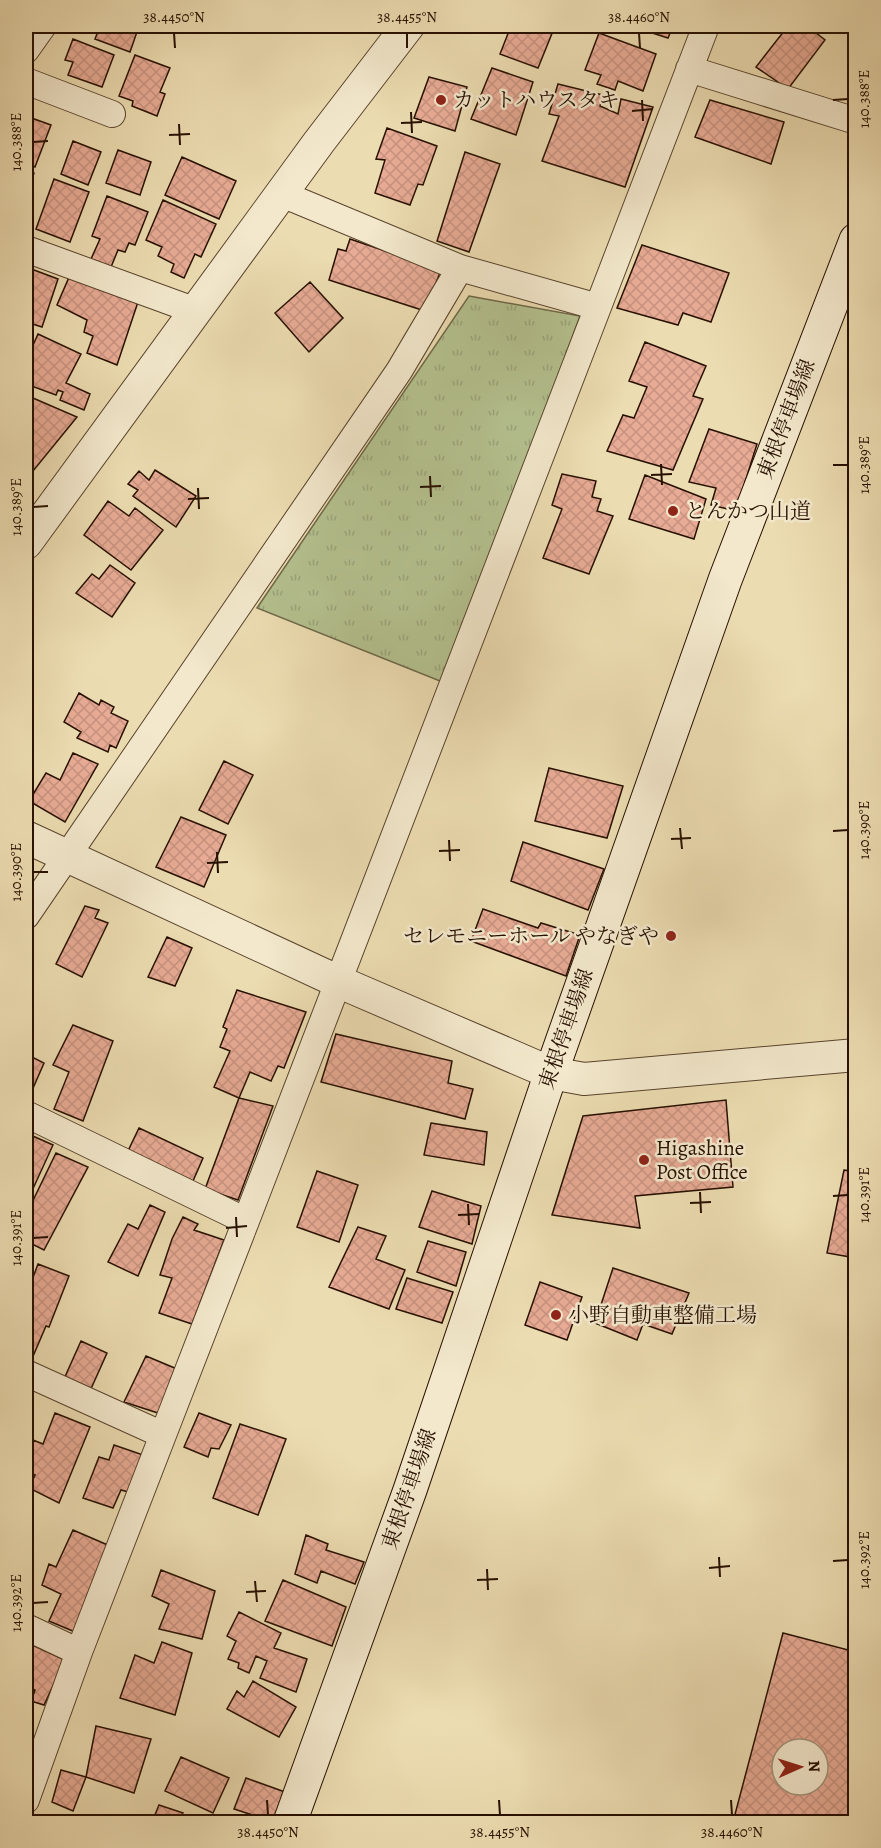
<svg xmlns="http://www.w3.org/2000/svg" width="881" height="1848" font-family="Alegreya,'Noto Serif JP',serif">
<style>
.grass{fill:url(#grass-tufts);stroke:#6e6848;stroke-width:1.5}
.building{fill:url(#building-cross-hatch);stroke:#271000;stroke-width:1.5;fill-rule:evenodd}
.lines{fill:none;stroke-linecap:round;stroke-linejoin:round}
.minor-casing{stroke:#58432c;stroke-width:28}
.tertiary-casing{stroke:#58432c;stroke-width:34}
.secondary-casing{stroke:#271000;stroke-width:35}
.minor{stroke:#f3e8cc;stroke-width:26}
.tertiary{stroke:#f3e8cc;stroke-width:32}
.secondary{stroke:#f3e8cc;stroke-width:33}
.ticks{fill:none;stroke:#271000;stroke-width:2}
.poi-dot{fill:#8f2418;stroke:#f3e8cc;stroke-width:2}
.labels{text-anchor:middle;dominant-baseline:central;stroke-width:5;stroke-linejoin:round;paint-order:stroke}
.poi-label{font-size:21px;fill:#271000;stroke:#f3e8cc;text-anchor:start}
.street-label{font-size:21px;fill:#271000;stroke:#f3e8cc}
.neatline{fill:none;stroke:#271000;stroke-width:2}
.ticks-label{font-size:15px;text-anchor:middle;fill:#271000}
</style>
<defs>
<pattern id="grass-tufts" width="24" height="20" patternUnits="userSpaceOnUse" patternTransform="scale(1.5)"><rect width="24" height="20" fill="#b4c18f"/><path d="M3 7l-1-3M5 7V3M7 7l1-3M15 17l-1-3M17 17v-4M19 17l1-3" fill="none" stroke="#9ba57a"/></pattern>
<pattern id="building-cross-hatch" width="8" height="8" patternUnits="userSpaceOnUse" patternTransform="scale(1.5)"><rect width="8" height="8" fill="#e8ab95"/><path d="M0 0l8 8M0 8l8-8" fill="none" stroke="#c7927f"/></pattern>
</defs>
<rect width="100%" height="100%" fill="#ecdcb1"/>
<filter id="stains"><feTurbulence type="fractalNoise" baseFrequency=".00333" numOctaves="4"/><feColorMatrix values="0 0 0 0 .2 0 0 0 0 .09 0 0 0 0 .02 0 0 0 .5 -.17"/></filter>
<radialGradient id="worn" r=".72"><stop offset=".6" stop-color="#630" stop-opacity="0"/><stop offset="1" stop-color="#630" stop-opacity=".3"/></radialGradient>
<path class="grass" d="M469,296L580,316L445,683L257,608Z"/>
<path class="building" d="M100,26H139L130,52L95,39Z
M511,26H555L538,68L500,54Z
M642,26H673L668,38L640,29Z
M788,26H807L825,40L788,89L756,67Z
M599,33L656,54L643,91L618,81L615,90L597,84L601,75L585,70Z
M73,39L114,55L102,87L68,75L73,62L65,60Z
M135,55L170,68L160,92L165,94L157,116L132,106L133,101L119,96Z
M492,68L533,82L516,135L471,119Z
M429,77L467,87L455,131L414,118Z
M558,84L603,95L600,106L618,114L621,99L653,107L625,187L542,161L559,116L549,114Z
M710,100L784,122L771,164L695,137Z
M26,116L51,125L35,167L26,163Z
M387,128L437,146L423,185L418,184L410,205L375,193L385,160L376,159Z
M73,141L101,152L88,185L61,174Z
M118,150L151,162L140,195L106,183Z
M465,152L500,164L469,252L437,241Z
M182,157L236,181L219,219L165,195Z
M26,169L34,173L26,195Z
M54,179L89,192L70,242L36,229Z
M107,196L148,212L135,245L129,243L125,252L118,250L111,267L91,259L100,239L92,236Z
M163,200L216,224L201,257L195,254L184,278L171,272L174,264L158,256L162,247L146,240Z
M350,239L441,270L425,311L329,280L338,249L346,251Z
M642,245L729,273L711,322L683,313L678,325L617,308Z
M26,267L58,279L42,327L26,322Z
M70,275L138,302L117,365L87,353L93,336L84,332L87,320L57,305Z
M310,282L343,318L309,352L275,313Z
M38,334L81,354L66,383L90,394L84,410L60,400L63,392L58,390L56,395L26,384V361Z
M645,342L706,366L693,396L703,399L673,470L607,451L623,415L634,418L647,387L629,381Z
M26,395L77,417L33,471L26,466Z
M709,429L757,444L736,511L711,505L716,488L689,482Z
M155,470L196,496L176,527L133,496L138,490L128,484L139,471L149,480Z
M562,474L596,481L592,497L601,499L597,511L613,516L589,574L543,558L562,509L552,505Z
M645,475L706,499L694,539L629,519Z
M108,501L129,516L135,508L163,530L131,570L84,535Z
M110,565L135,583L112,617L76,593L92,574L99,579Z
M79,693L99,705L101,700L114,707L111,713L128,721L116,748L110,745L108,752L77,738L81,732L64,722Z
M73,753L98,764L65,822L29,801L46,773L60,780Z
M224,761L253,775L228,824L199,810Z
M549,768L623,786L607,838L535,821Z
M181,817L226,835L204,887L156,867Z
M523,842L604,869L588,910L511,881Z
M85,906L99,910L95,918L108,923L82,977L56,964Z
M483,909L538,928L541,923L580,935L566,976L471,941Z
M167,937L192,948L175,986L148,977Z
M237,990L306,1012L284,1068L278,1066L271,1081L250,1072L239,1098L214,1087L230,1051L220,1047L227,1029L223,1027Z
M73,1025L113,1041L83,1121L54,1109L69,1072L53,1065Z
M336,1034L452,1061L448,1083L473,1089L465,1119L321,1082Z
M26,1054L44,1063L27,1102H26Z
M239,1098L273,1106L238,1200L205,1189Z
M726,1100L733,1187L635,1196L640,1228L552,1215L583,1116Z
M431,1123L487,1132L484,1165L424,1155Z
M139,1128L203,1158L193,1181L128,1151Z
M26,1133L53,1145L26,1204Z
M56,1153L88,1167L44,1250L26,1241V1236L32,1225L26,1223V1215Z
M844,1170L856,1172V1258L827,1253Z
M317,1171L358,1185L339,1242L297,1227Z
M432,1191L481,1206L472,1244L419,1227Z
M150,1205L165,1212L138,1276L108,1262L128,1224L138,1229Z
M183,1217L198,1224L194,1230L224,1240L192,1324L159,1313L172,1278L160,1275L172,1239Z
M358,1227L386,1236L376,1259L405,1270L389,1309L329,1287Z
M428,1241L466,1252L456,1286L417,1272Z
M38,1264L69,1276L49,1327L46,1326L31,1361L26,1359V1296Z
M613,1268L689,1293L672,1334L643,1324L637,1340L595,1323Z
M407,1278L453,1292L442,1323L396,1309Z
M540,1282L582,1297L567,1340L525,1325Z
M81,1341L107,1353L90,1391L64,1379Z
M146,1356L177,1369L158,1413L124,1402Z
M55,1413L90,1427L59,1503L29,1488L35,1475L26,1472V1460L33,1440L43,1444Z
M199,1413L231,1425L219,1449L211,1448L208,1457L184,1447Z
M240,1424L286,1439L258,1515L213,1498Z
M114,1445L143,1455L132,1493L121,1490L113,1508L83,1498L99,1457L109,1460Z
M73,1530L110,1546L75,1632L49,1621L61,1594L42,1585L49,1564L56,1567Z
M306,1535L328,1544L326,1550L364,1562L355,1584L321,1571L317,1583L295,1574Z
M161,1570L215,1591L202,1639L159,1629L169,1604L152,1596Z
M283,1580L346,1607L332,1646L265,1621Z
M239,1612L281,1633L274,1648L307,1659L296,1692L260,1678L267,1661L256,1656L249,1673L238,1668L239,1663L228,1659L236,1641L227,1636Z
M783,1633L856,1652V1822H733ZM782,1749H818V1785H782Z
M26,1642L65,1660L44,1705L31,1701L35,1690L26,1685Z
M162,1642L192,1653L175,1715L120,1698L135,1655L154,1663Z
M253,1681L296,1707L279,1737L227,1709L237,1691L244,1697Z
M96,1726L151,1739L134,1793L86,1777Z
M181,1757L229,1778L213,1813L165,1791Z
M61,1770L86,1777L73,1811L52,1802Z
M246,1778L285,1792L274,1822L234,1809Z
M159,1805L183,1813L178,1822H152Z"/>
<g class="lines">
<g class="minor-casing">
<path id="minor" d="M26,50L43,26
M689,69L856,121
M26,81L112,114
M26,249L196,311
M598,307L706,26
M26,916L399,371L460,268L294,199L281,195
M26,1114L246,1221L163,1435
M246,1221L598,307L460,268
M26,1373L163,1435L79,1652
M26,1627L79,1652L26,1800"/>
</g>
<g class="tertiary-casing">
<path id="tertiary" d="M26,543L319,142L408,26
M26,837L337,981L551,1073L584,1079L856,1055"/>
</g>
<g class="secondary-casing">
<path id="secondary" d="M290,1822L410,1490L551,1073L725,580L856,240"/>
</g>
<use href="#minor" class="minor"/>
<use href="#tertiary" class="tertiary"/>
<use href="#secondary" class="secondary"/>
</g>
<path class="ticks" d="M174,33L175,48M407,33V48M639,33L640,48M642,100L643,121M833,100L848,99M632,111L653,109M411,112L412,133M401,123L422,122M179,124L180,145M169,135L190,134M33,142L48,141M661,464L662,485M833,465H848M651,475L672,474M430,476L431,497M420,487L441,486M198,488L199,509M188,499L209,498M33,507L48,506M680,828L682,849M833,831L848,830M671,839L691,838M449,840L450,861M439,851L460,850M217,852L218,873M207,863L228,862M33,872H48M700,1192L701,1213M833,1196L848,1195M690,1203L711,1202M468,1204L469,1225M458,1215L479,1214M236,1217L237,1237M226,1228L247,1226M33,1238L48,1237M719,1557L720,1577M833,1561L848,1560M709,1568L730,1566M487,1569L488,1590M477,1580L498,1579M255,1581L257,1602M246,1592L266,1591M33,1603L48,1602M267,1800L268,1815M499,1800L500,1815M731,1800L732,1815"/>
<g class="poi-dot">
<circle cx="441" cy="100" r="6"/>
<circle cx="673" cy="511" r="6"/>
<circle cx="671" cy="936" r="6"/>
<circle cx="644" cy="1160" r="6"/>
<circle cx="556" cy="1315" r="6"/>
</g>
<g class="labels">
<g class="poi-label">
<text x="453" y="100">カットハウスタキ</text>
<text x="685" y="511">とんかつ山道</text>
<text x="659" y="936" text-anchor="end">セレモニーホール やなぎや</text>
<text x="656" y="1148">Higashine<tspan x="656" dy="24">Post Office</tspan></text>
<text x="568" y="1315">小野自動車整備工場</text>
</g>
<g class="street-label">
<text transform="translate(786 419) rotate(-69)">東根停車場線</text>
<text transform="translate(566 1029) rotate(-71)">東根停車場線</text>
<text transform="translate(409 1489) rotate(-71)">東根停車場線</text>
</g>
</g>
<rect width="881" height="1848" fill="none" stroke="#ecdcb1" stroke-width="66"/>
<g transform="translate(800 1767) rotate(87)"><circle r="28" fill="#f3e8cc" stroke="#a1927a" stroke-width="1.5"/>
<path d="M0-4.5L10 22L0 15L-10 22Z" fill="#8f2418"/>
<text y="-9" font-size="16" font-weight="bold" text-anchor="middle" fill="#271000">N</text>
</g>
<rect x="33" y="33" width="815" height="1782" class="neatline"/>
<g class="ticks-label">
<text x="174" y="22">38.4450°N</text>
<text x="407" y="22">38.4455°N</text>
<text x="639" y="22">38.4460°N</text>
<text transform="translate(864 99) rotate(-90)" y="5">140.388°E</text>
<text transform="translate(16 142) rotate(-90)" y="5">140.388°E</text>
<text transform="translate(864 465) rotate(-90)" y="5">140.389°E</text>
<text transform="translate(16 507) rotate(-90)" y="5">140.389°E</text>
<text transform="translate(864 830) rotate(-90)" y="5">140.390°E</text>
<text transform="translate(16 872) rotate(-90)" y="5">140.390°E</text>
<text transform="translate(864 1195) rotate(-90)" y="5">140.391°E</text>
<text transform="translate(16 1238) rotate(-90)" y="5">140.391°E</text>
<text transform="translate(864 1560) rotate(-90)" y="5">140.392°E</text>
<text transform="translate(16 1603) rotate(-90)" y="5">140.392°E</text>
<text x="268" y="1837">38.4450°N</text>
<text x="500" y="1837">38.4455°N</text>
<text x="732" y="1837">38.4460°N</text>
</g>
<rect width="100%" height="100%" filter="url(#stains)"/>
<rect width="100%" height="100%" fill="url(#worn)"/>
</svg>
